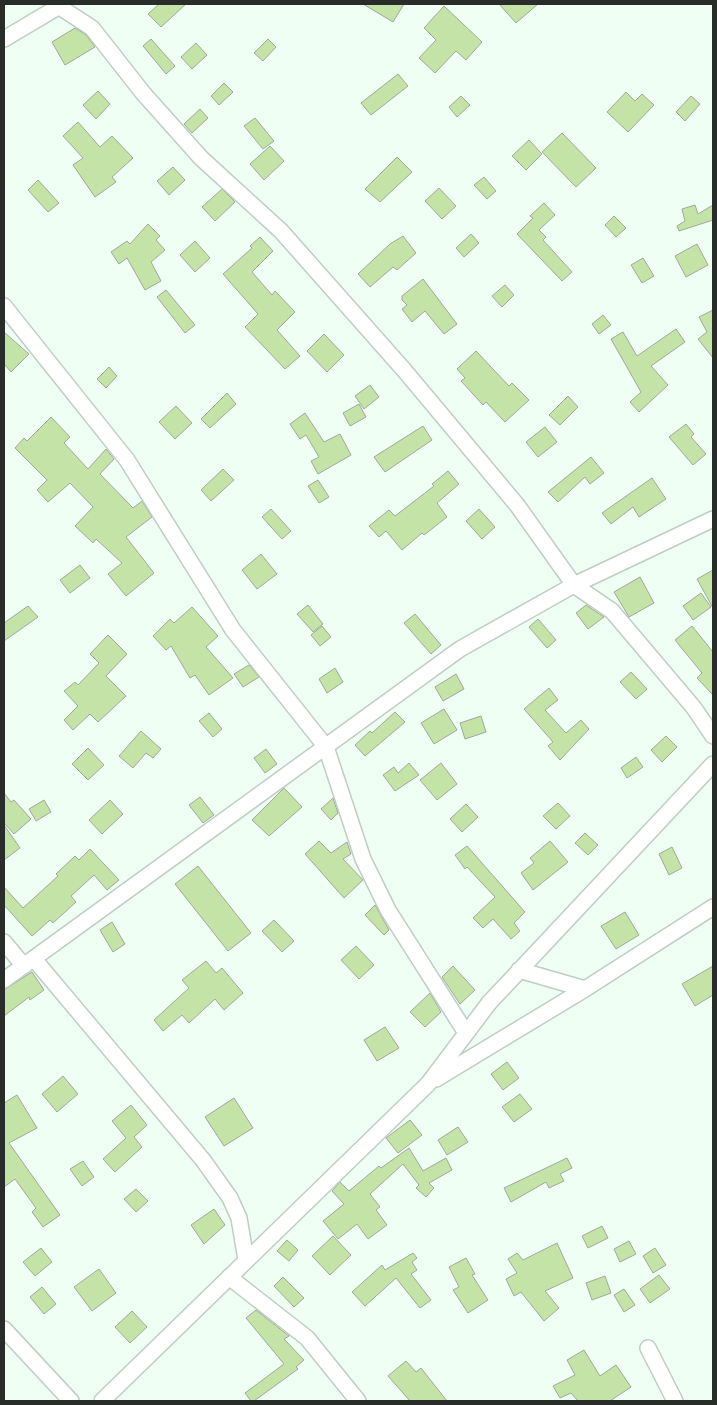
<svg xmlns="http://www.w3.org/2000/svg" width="717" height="1405" font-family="Quicksand,sans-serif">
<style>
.building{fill:#c4e4a7;stroke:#a1a89a}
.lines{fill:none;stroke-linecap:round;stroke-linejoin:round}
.minor-casing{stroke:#bfcec4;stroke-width:18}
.minor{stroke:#fff;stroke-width:15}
</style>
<rect width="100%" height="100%" fill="#effff4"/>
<path class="building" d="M159,4H186L161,27L148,14Z
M363,4H404L393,22Z
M499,4H538L516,23Z
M444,6L482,42L466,60L456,51L435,73L419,58L436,40L424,28Z
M75,28L86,35L95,47L65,65L52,42Z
M151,39L175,66L166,74L143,46Z
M268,39L276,47L263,61L254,53Z
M196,43L207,55L192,69L181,57Z
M398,74L408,86L371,115L361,103Z
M224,83L233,92L219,105L211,96Z
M98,91L110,104L96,119L83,105Z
M626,92L635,101L642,94L654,105L628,132L607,112Z
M461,96L470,105L457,117L449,107Z
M691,96L700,104L685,121L676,112Z
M200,109L208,118L192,133L184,124Z
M255,118L274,141L263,149L244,126Z
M78,122L100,147L112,136L133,158L112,177L116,182L95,197L73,165L83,158L63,136Z
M562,133L596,168L576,187L542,152Z
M529,140L542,154L526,170L512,156Z
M270,146L284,161L264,180L250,164Z
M397,157L412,172L380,202L365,189Z
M173,167L185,180L169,195L157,181Z
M484,177L496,191L487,199L474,185Z
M38,180L59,203L48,212L28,190Z
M439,188L456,206L442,219L425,201Z
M222,189L235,202L215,221L202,207Z
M544,203L555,215L539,230L546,237L543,240L572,272L562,281L517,234L533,218L530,216Z
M695,205L698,214L713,205V220L679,231L677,226L685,221L682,209Z
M614,216L626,228L616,237L605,225Z
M148,224L160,236L156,240L165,250L151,262L161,281L145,290L127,258L119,264L111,252L127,241L130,244Z
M471,234L479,243L464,257L456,248Z
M403,236L416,253L397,270L393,267L370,287L358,274L390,244Z
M260,237L273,251L252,272L272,295L275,291L295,312L277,330L300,356L285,369L245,327L258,314L223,274L252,248L250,246Z
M195,241L210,258L195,272L180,255Z
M697,244L708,265L686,277L675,256Z
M643,258L654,276L642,283L631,265Z
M423,279L457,324L444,334L425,311L412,322L402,309L407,305L402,300V296Z
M505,285L514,295L502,307L492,296Z
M166,290L195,325L185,333L157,297Z
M713,310V358L698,339L707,332L699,317Z
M603,315L611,325L599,334L592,324Z
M676,329L685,342L651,366L668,385L639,412L630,402L641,392L611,339L623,332L637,356Z
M4,332L29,354L11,372L4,364Z
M324,334L344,355L327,372L307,351Z
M476,351L509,386L512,383L529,400L505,422L486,402L483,405L461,381L465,378L457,369Z
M109,367L117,376L106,388L97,379Z
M370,385L379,397L364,409L355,396Z
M227,393L236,404L210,428L201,419Z
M568,396L578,407L560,425L549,415Z
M359,404L366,417L350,426L343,413Z
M176,406L192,423L175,439L159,422Z
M305,413L324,442L340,434L351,455L318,474L311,461L319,457L306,435L300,439L290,424Z
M51,417L70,437L64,443L88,469L106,449L114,459L100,474L133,508L142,501L152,517L126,537L154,573L126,596L108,574L122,563L96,539L93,543L75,526L93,507L70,483L48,502L37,490L47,480L15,448L24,438L27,441Z
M686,424L694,434L691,437L706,454L693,465L669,437Z
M423,426L432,440L385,472L374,457Z
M545,427L557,442L538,457L526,442Z
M591,457L604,473L590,484L585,477L558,502L548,492Z
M223,469L234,480L211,501L201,490Z
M448,471L459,484L437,503L447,517L424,535L422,533L402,550L386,531L379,537L369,526L389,510L395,516L434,486L432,484Z
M652,478L666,499L639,517L633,507L611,524L602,513Z
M318,480L329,497L319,503L308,486Z
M271,509L291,531L282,539L262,517Z
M479,509L495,527L482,539L466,521Z
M261,554L277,574L257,589L242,570Z
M80,565L90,578L70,593L60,580Z
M713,570V608L697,579Z
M640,577L654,603L629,617L614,592Z
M701,593L711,607L693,620L683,606Z
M308,605L323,624L313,632L297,614Z
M586,605L604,617L588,629L576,613Z
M28,606L38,617L4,641V623Z
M192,607L218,636L206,647L233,678L209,695L195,675L190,678L171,646L166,650L153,636L170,619L174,623Z
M415,614L441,645L431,654L404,623Z
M538,619L556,640L547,648L529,627Z
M322,626L331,637L320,646L311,635Z
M692,626L713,652V695L697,678L702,673L675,640Z
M108,635L127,654L106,676L126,696L98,722L90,714L73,730L64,720L78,706L64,691L75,682L78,685L99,663L90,654Z
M249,665L259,677L243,687L234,674Z
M335,668L343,682L327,693L319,679Z
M631,672L647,689L636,699L620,682Z
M456,674L464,689L443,701L435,687Z
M549,688L558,700L545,710L566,733L581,720L589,729L560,760L548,746L553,742L524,709Z
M444,709L457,730L434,744L421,723Z
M395,712L405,722L365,756L355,745L370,731L372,733Z
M209,713L222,729L213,737L199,721Z
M481,716L486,732L465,739L460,723Z
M141,731L161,749L153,758L146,753L133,768L119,756Z
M666,736L677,747L662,762L651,750Z
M88,748L104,765L88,780L72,764Z
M266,749L277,764L265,773L254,758Z
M636,757L643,767L627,778L621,768Z
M409,763L419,775L395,791L383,775L394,767L398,773Z
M441,763L457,784L437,800L420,780Z
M284,788L302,807L269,836L252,820Z
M4,793L11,802L14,800L31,819L14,834L4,823Z
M200,797L214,815L203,823L189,805Z
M333,798L338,813L331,820L321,809Z
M44,800L51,812L36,821L29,809Z
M110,800L123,814L102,834L89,820Z
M558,803L570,816L556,829L543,816Z
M466,804L478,817L462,832L450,819Z
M4,825L20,848L4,860Z
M585,833L598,845L588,855L575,843Z
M319,841L331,853L347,842L351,854L343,859L363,880L344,898L305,854Z
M550,841L568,862L533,890L521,873L534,863L530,858Z
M467,846L525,912L514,923L520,931L511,939L493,919L483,928L473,918L495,897L467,867L465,869L455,855Z
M672,847L682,868L669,875L659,854Z
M90,849L119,880L107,890L94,875L71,896L76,902L53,923L50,920L32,936L4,905V887L23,908L58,876L56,874L75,856L79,860Z
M198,866L251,933L228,951L175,884Z
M375,905L389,930L384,935L365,915Z
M625,912L639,935L616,949L601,926Z
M274,920L294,941L282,952L262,931Z
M112,922L125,944L113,952L100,930Z
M356,946L374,965L359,979L341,960Z
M206,961L216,973L222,968L243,993L224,1010L215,999L189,1023L182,1015L163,1031L154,1020L189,988L182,980Z
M453,966L475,990L460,1004L442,977Z
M713,966V995L695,1006L682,984Z
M32,972L44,990L30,1000L29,997L4,1016V990Z
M430,993L441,1012L425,1027L410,1012Z
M385,1027L399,1048L377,1061L364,1040Z
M507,1062L519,1078L503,1090L491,1074Z
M63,1076L78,1094L57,1112L42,1094Z
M520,1094L532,1109L514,1122L502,1107Z
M17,1095L37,1128L9,1143L60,1215L43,1227L32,1212L36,1208L15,1179L4,1187V1103Z
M234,1098L253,1128L224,1146L205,1117Z
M131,1105L147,1125L134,1137L142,1147L115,1172L103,1159L126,1138L112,1121Z
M410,1120L422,1135L398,1153L386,1138Z
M458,1127L468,1142L447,1155L438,1140Z
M409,1148L423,1171L446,1158L452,1170L429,1183L434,1188L426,1197L416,1188L419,1185L403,1164L370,1194L380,1207L376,1210L387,1225L368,1239L357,1224L338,1239L323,1221L344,1204L332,1191L340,1182L349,1191L379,1166L381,1168Z
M567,1158L572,1168L560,1174L564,1181L549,1188L546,1182L511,1202L504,1188Z
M83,1161L94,1177L82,1186L70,1169Z
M136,1189L148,1201L136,1212L124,1199Z
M214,1209L225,1225L204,1244L191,1225Z
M602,1226L608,1238L588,1248L582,1236Z
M333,1236L351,1255L330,1275L312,1256Z
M287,1240L298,1250L289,1261L277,1251Z
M629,1241L636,1254L620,1262L614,1249Z
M557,1243L573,1278L545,1291L559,1308L544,1321L521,1292L514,1296L506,1279L517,1273L508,1259L517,1253L523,1260Z
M41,1248L52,1262L35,1276L23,1262Z
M655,1248L666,1265L653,1273L643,1256Z
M413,1253L417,1258L412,1262L417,1270L411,1274L431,1300L420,1308L396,1278L365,1306L352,1292L382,1265L385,1270Z
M466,1258L475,1274L472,1275L488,1300L468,1313L453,1290L459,1287L449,1267Z
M99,1269L116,1293L92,1311L74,1287Z
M659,1275L670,1289L650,1303L640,1289Z
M605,1276L611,1293L592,1300L586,1283Z
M283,1277L304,1298L294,1307L274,1286Z
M42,1287L56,1304L44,1314L30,1297Z
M624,1289L635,1305L624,1312L614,1295Z
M256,1310L289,1336L284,1339L304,1360L296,1367L298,1369L254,1401H251L245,1393L284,1364L246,1318Z
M132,1311L147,1327L130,1343L115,1327Z
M584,1350L600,1376L616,1365L631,1387L610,1401H578L571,1393L560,1398L553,1386L575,1375L567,1360Z
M406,1361L416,1372L421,1368L447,1401H410L388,1376Z"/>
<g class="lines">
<g class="minor-casing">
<path id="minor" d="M55,4L92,28L143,93L201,158L281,231L404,370L517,505L574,585L612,611L694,708L713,736
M4,39L63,4
M4,306L127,460L233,630L326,747L363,859L388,910L466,1033
M4,942L24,966
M34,959L203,1160L230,1198L239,1218L246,1260
M519,970L585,989
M4,980L460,649L574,585L713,519
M436,1079L585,989L713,907
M229,1277L307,1338L358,1401
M4,1329L71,1401
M648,1348L675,1401
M102,1401L428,1084L489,1003L713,764"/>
</g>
<use href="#minor" class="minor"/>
</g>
<rect width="717" height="1405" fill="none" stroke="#282d29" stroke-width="10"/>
</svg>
